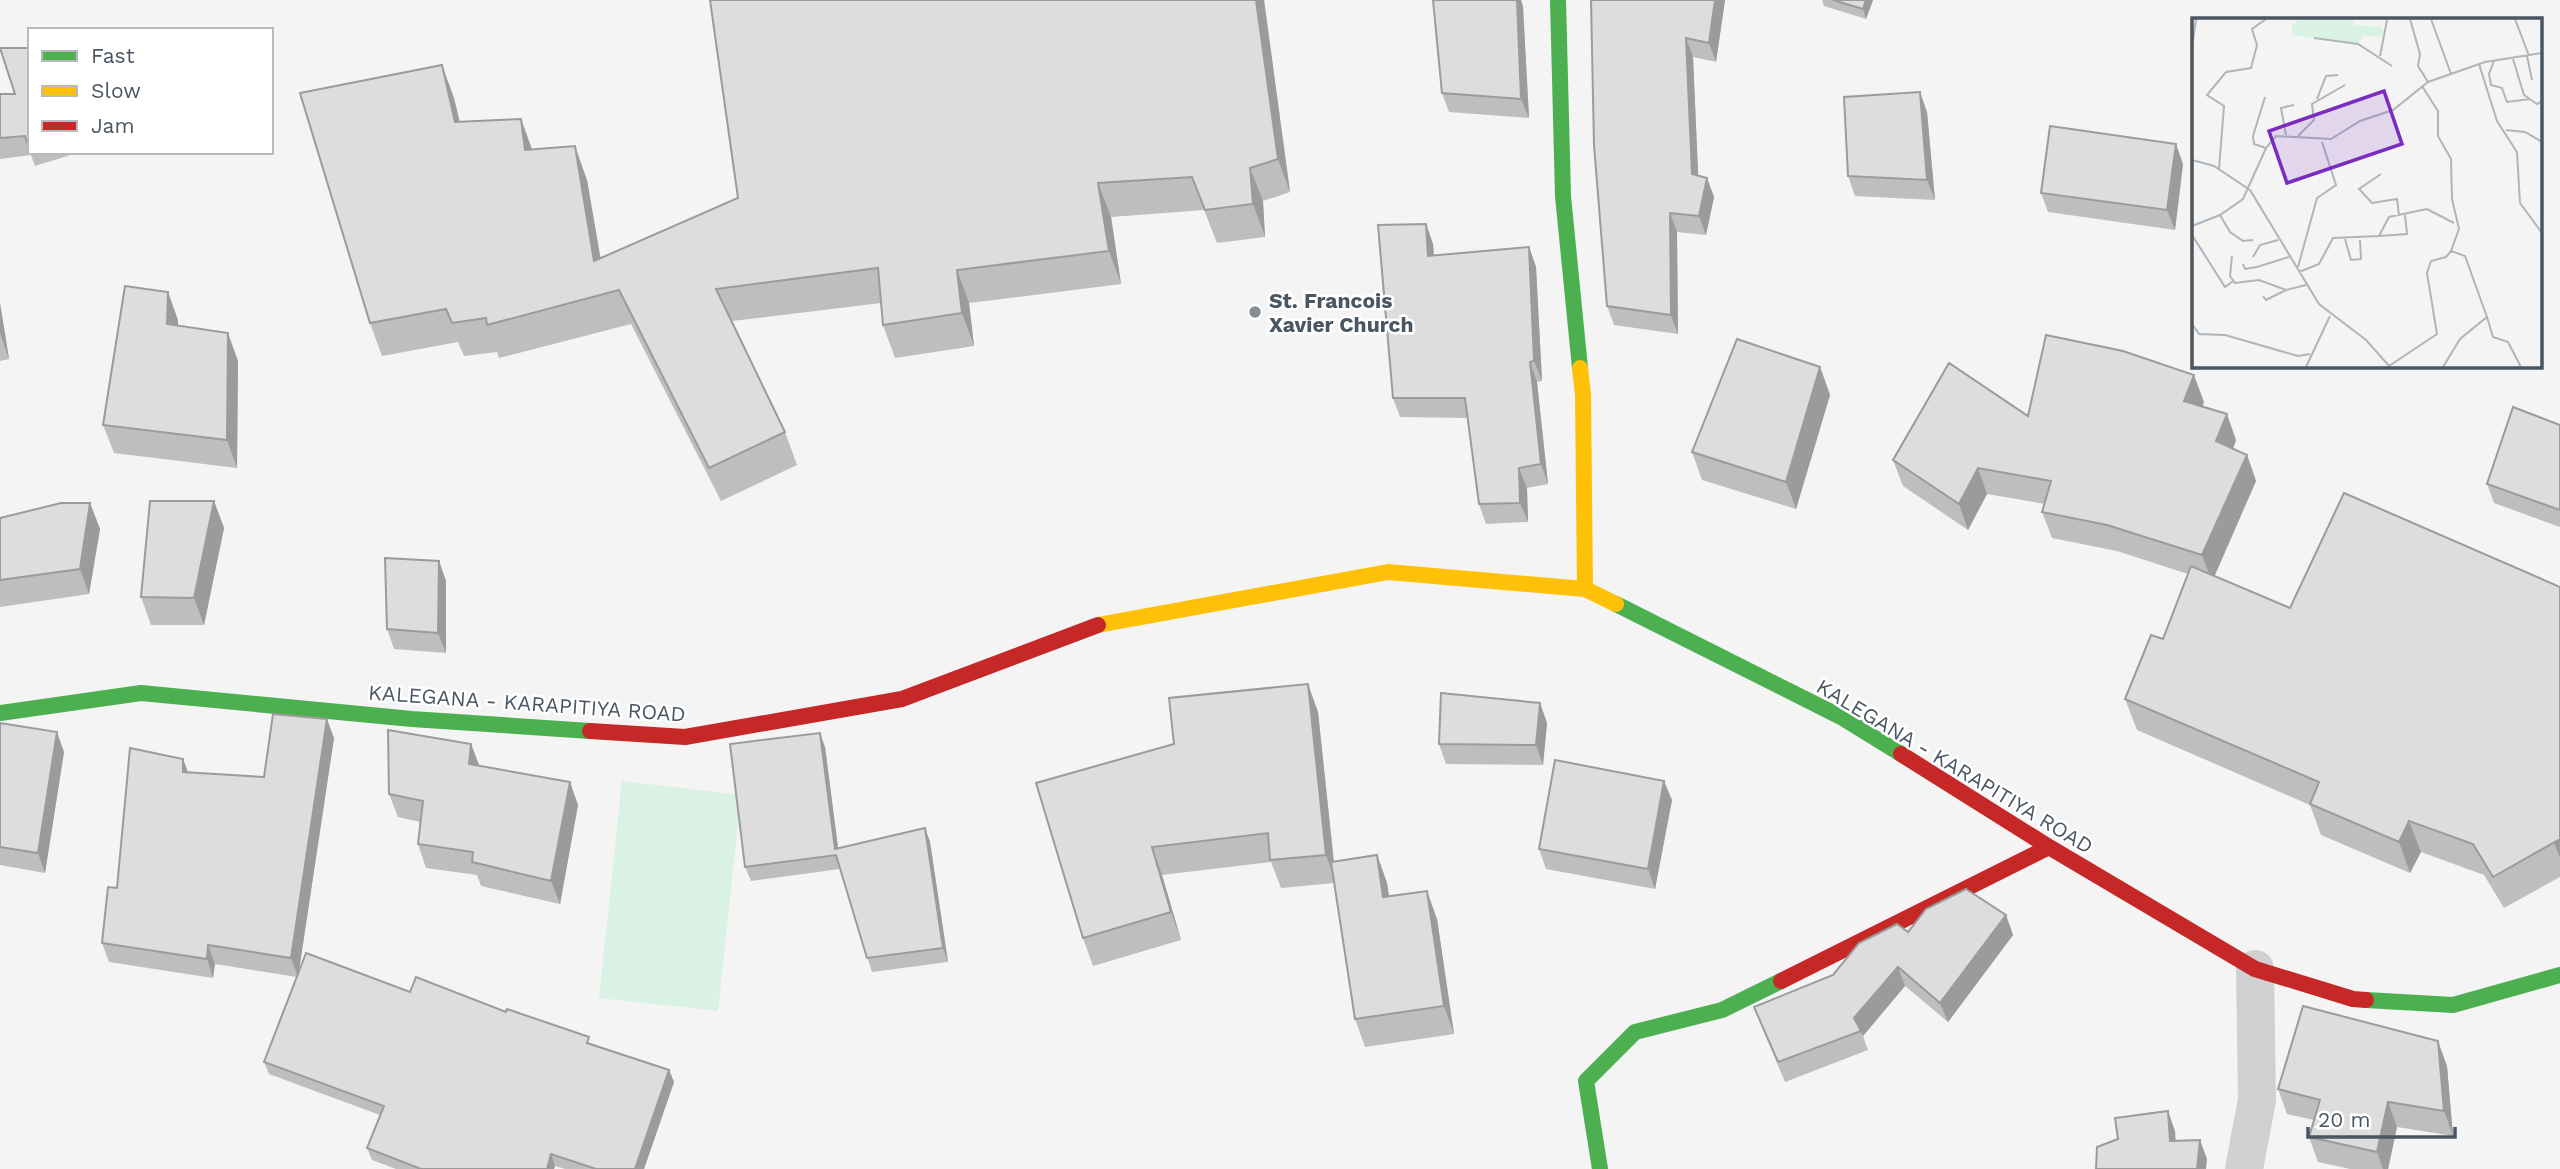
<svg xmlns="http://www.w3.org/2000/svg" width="2560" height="1169" font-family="'Work Sans',sans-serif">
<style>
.green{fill:#d9f2e3}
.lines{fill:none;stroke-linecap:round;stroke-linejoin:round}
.street{stroke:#ced0d2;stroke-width:38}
.fast{stroke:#4caf50;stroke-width:16}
.slow{stroke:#ffc107;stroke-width:16}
.jam{stroke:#c62828;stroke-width:16}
.wall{fill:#bebebf}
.shaded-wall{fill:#9b9b9b}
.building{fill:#ddddde;stroke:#9b9b9b;stroke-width:2}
.poi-dot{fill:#868d94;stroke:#fff;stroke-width:2.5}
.labels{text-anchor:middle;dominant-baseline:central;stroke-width:5;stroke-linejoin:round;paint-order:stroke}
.poi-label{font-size:21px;font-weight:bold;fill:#4a5661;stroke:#fff;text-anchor:start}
.street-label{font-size:21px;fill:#4a5661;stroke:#fff}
.inset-road{fill:none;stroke:#b0b5b9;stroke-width:2}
.view{fill:#7b2cbf;fill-opacity:0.15;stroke:#7b2cbf;stroke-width:3.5}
.inset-edge{fill:none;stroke:#4a5661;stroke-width:3.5}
</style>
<rect width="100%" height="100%" fill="#f4f4f4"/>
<path class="green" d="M622,781L741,795L718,1011L599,998Z"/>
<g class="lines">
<path class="street" d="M2244,1169L2257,1100L2255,969"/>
<path class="fast" d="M1558,0L1563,196L1580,368
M1616,604L1841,717L1901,754
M0,713L141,693L412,719L590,731
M2366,1000L2453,1005L2560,975
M1600,1169L1586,1081L1635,1032L1722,1010L1781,981"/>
<path class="slow" d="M1580,368L1583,395L1585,589
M1098,625L1388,572L1585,589L1616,604"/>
<path class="jam" d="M590,731L685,737L902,699L1098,625
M1901,754L2049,847L2255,969L2353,999L2366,1000
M1781,981L2049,847"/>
</g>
<path class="wall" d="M710,0H1264L1290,192L1263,201L1265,237L1217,243L1204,210L1111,217L1121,284L969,303L974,346L895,358L883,325L881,303L732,321L785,432L797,465L721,501L631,324L499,358L497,352L464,356L458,342L382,356L370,323L454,98L460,122L521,119L532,150L587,180L600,259L738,198Z
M1433,0H1521L1523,7L1529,118L1449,112L1442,93Z
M1591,0H1725L1716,62L1693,57L1698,176L1707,178L1714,197L1706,235L1677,232L1678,334L1614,325L1607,306Z
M1822,0H1873L1866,19L1824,6Z
M30,48V152H80L35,166L31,155L0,159V94H15Z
M1927,112L1935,200L1855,196L1848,176Z
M2183,164L2175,230L2048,212L2041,193Z
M1426,224L1433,244L1434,255L1529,247L1536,267L1542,381L1537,382L1548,484L1527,488L1528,522L1486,524L1479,504L1468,418L1400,417L1393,398Z
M0,303L9,359L0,361Z
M178,320V326L238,361L237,468L114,453L103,425Z
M1820,367L1830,395L1796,509L1702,480L1692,452Z
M2204,402L2202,407L2236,440L2233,449L2247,455L2256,481L2214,576L2290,608L2560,587V877L2504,908L2484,875L2421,852L2410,873L2321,835L2310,805L2137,730L2125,699L2163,639L2188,574L2117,551L2052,538L2042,512L2045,504L1987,494L1968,530L1903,486L1893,460L2028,416Z
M2560,425V527L2494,503L2487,484Z
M214,501L224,528L204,625H151L141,597Z
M90,503L100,529L89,594L0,607V518Z
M439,561L446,581V653L394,649L387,629Z
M1540,703L1547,723L1543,765L1446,764L1439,744Z
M1318,712L1334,862L1377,855L1387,883L1389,896L1437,919L1454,1034L1365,1047L1355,1019L1334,883L1281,888L1271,862L1162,875L1181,940L1093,966L1083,938L1036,783Z
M0,723L64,752L45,873L0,865Z
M334,738L299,971L506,1012L592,1044L669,1070L674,1082L644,1169H565L555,1166L554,1169H396L372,1160L367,1148L380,1115L269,1074L264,1062L297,977L215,964L213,978L109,962L102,943L117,888L183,759L188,773L264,777Z
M471,744L479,765L578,805L560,904L481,886L477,875L426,868L418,844L420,822L398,817L389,794Z
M825,747L838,848L925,828L930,842L948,962L872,972L840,869L751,881L745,867Z
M1672,800L1655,889L1546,869L1539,849Z
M2006,915L2013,935L1948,1022L1905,986L1863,1036L1868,1050L1785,1082L1762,1027L1754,1007L1833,975L1908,932Z
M2447,1066L2453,1136L2397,1127L2388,1169H2350L2318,1162L2309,1137L2314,1120L2287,1114L2278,1089Z"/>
<path class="shaded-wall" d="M1256,0H1264L1290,192L1278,159Z
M1517,0H1521L1523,7L1529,118L1521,99Z
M1715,0H1725L1716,62L1709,43Z
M1866,0H1873L1866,19L1863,9Z
M1686,38L1693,57L1699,193L1692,174Z
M442,65L454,98L467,155L455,122Z
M1920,92L1927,112L1935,200L1927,180Z
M521,119L533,152L525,150Z
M2176,144L2183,164L2175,230L2167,210Z
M575,146L587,180L607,295L594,261Z
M1250,168L1263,201L1265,237L1253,204Z
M1707,178L1714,197L1706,235L1699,216Z
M1098,183L1111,217L1121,284L1109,251Z
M1670,213L1677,232L1678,334L1671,315Z
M1426,224L1433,244L1435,276L1428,256Z
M1529,247L1536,267L1542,381L1534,361Z
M957,270L969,303L974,346L962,313Z
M168,292L178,320L177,352L167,324Z
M0,303L9,359L0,333Z
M228,333L238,361L237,468L227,440Z
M1530,362L1537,382L1548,484L1541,464Z
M1820,367L1830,395L1796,509L1786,482Z
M2194,375L2204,402L2194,428L2184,401Z
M2227,414L2236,440L2226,468L2216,441Z
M2247,455L2256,481L2212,582L2202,555Z
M1519,468L1527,488L1528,522L1520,503Z
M1978,468L1987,494L1968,530L1959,504Z
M214,501L224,528L204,625L194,598Z
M90,503L100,529L89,594L80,569Z
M439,561L446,581V653L438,633Z
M1308,684L1318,712L1336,883L1326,855Z
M1540,703L1547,723L1543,765L1536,745Z
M327,719L334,738L298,977L291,958Z
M57,732L64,752L45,873L38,853Z
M820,733L825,747L840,863L835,849Z
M471,744L480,768L469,764Z
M183,759L190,778L183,772Z
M1664,781L1672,800L1655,889L1648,869Z
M570,782L578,805L560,904L551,881Z
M2409,821L2421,852L2410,873L2399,842Z
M925,828L930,842L948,962L943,948Z
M2560,839V858L2554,843Z
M1152,847L1162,875L1181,940L1171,912Z
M1377,855L1387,883L1393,925L1383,897Z
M1427,891L1437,919L1454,1034L1444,1006Z
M2006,915L2013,935L1948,1022L1940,1003Z
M208,945L215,964L213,978L207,959Z
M1898,967L1905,986L1863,1036L1854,1018Z
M2438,1041L2447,1066L2453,1136L2444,1111Z
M669,1070L674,1082L644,1169H635Z
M2388,1102L2397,1127L2388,1169H2383L2377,1152Z
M2168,1111L2175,1131L2177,1160L2170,1141Z
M2200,1140L2207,1159L2206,1169H2197Z
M551,1154L555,1166L554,1169H547Z"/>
<path class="building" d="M710,0H1256L1278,159L1250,168L1253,204L1205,210L1192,177L1098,183L1109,251L957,270L962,313L883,325L878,268L716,289L785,432L709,468L619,290L487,325L486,318L452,323L446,309L370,323L300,93L442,65L455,122L521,119L525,150L575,146L594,261L738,198Z
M1433,0H1517L1521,99L1442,93Z
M1591,0H1715L1709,43L1686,38L1692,174L1707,178L1699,216L1670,213L1671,315L1607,306L1594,145Z
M1833,0H1866L1863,9Z
M0,48H30V146H28L25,136L0,138V94H15Z
M1920,92L1927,180L1848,176L1844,97Z
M2050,126L2176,144L2167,210L2041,193Z
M1426,224L1428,256L1529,247L1534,361L1530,362L1541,464L1519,468L1520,503L1479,504L1465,398H1393L1378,225Z
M125,286L168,292L167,324L228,333L227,440L103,425Z
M2046,335L2123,351L2194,375L2184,401L2227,414L2216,441L2247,455L2202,555L2107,525L2042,512L2051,481L1978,468L1959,504L1893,460L1949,363L2028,416Z
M1737,339L1820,367L1786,482L1692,452Z
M2513,407L2560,425V510L2487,484Z
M2344,493L2560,587V839L2493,877L2473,844L2409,821L2399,842L2310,804L2319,782L2125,699L2151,635L2163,639L2191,566L2290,608Z
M150,501H214L194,598L141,597Z
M61,503H90L80,569L0,580V518Z
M385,558L439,561L438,633L387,629Z
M1308,684L1326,855L1270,860L1268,833L1152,847L1171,912L1083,938L1036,783L1174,744L1169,698Z
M1441,693L1540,703L1536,745L1439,744Z
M273,714L327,719L291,958L208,945L207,959L102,943L108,887L117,888L130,748L183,759V772L264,777Z
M0,723L57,732L38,853L0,847Z
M388,730L471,744L469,764L570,782L551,881L472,862L473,852L418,844L423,801L389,794Z
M820,733L835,849L925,828L943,948L867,958L836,855L745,867L730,744Z
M1555,760L1664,781L1648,869L1539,849Z
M1377,855L1383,897L1427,891L1444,1006L1355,1019L1331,862Z
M1966,889L2006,915L1940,1003L1898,967L1854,1018L1861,1031L1778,1062L1754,1007L1833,975L1859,943L1897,924L1908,932L1926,909Z
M306,953L410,992L416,977L506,1012L507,1009L589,1037L587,1043L669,1070L635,1169H596L551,1154L547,1169H421L367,1148L384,1106L264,1062Z
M2303,1006L2438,1041L2444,1111L2388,1102L2377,1152L2309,1137L2320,1100L2278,1089Z
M2168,1111L2170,1141L2200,1140L2197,1169H2096L2097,1147L2118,1139L2115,1118Z"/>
<circle class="poi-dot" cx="1255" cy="312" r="7"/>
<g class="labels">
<g class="poi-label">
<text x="1269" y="300">St. Francois<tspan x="1269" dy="24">Xavier Church</tspan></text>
</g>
<g class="street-label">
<text transform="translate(527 703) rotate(4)">KALEGANA - KARAPITIYA ROAD</text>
<text transform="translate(1955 766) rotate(31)">KALEGANA - KARAPITIYA ROAD</text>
</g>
</g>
<g transform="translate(2192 18)">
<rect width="350" height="350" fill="#f4f4f4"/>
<path d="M108,1H160L163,7L190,9L191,15L189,19L171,18L166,26L100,17V7Z" fill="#d9f2e3"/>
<path class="inset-road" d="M218,1L228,36L226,48L236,64M239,1L259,56M323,1L337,38M122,20L166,26L200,48M0,30L4,1M188,38L195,2M335,38L340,62M321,41L332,77L345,86L350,83M302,43L297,56L299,67L310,70L315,84L338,81M287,46L305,103L325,134L328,185L350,215M230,68L246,93V118L259,141L260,181L267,211L259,233L273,238L295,299M73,79L61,118L62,126L74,130M125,81L134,58L146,57M314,112L333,114L350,124M94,117L89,90L102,87M106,118L122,102L120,86L153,67M0,142L22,148L58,172L127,286L174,322L198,349M27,151L32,88L15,77L34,54L59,50L65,27L60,11L74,1M189,156L167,171L180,185L205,181L207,197M28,197L38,214L51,223L61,222M0,208L28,197L51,181L74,130L84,118L139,121L168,103L201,92L236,64L293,44L350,35M0,217L33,269L41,263M187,218L215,216L213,197M153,221L159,242L169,241L168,222M40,238L38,258L43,265L67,262L94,272L114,267M61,239L68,227L86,222M51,246L53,251L65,249L97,239M106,249L125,180L144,167L130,124M107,254L127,246L141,220L187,218L197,199L235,191L262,205M71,278L74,282L94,272M0,306L7,316L33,317L106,338L118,336M197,348L245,316L235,255L239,243L254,239L259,233M114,349L138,298M251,349L268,321L295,299L301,319L316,324L329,349"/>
<path class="view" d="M192,73L210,126L95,165L77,113Z"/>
<rect width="350" height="350" class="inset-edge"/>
</g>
<rect x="28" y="28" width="245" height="126" fill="#ffffff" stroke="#b7bbc0" stroke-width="2"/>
<rect x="42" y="51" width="35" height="10" fill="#4caf50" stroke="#b7bbc0" stroke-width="2"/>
<text x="91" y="63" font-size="21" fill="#4a5661">Fast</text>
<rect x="42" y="86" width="35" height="10" fill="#ffc107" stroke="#b7bbc0" stroke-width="2"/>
<text x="91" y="98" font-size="21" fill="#4a5661">Slow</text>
<rect x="42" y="121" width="35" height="10" fill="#c62828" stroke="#b7bbc0" stroke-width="2"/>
<text x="91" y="133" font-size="21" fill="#4a5661">Jam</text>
<path d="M2308 1127v10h147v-10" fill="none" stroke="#4a5661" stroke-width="3.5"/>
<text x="2318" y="1127" font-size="21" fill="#4a5661" stroke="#ffffff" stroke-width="5" paint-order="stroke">20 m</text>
</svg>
